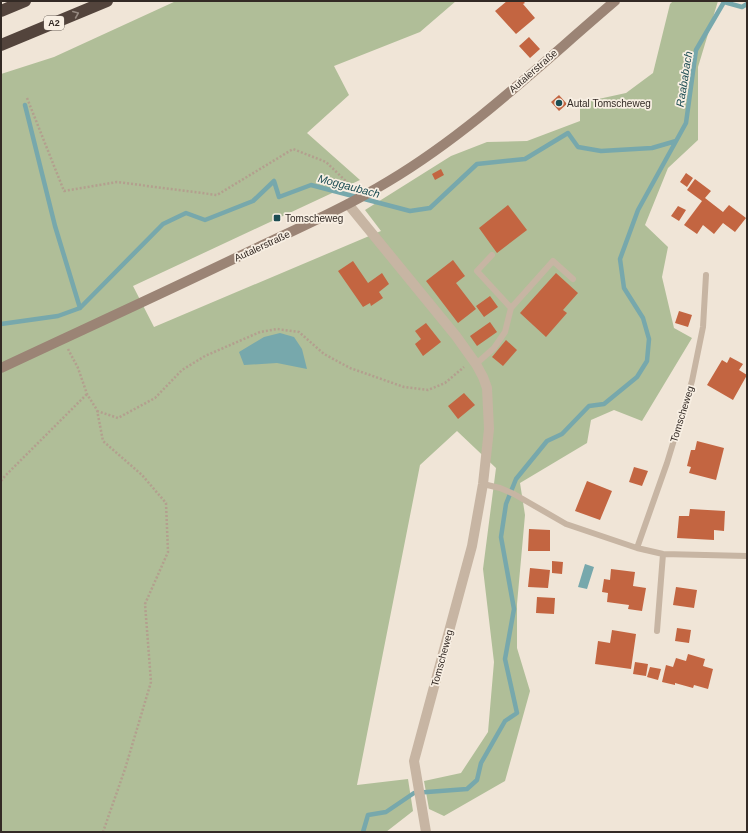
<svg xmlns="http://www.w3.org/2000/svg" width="748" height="833" font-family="Helvetica,sans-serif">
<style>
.green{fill:#b0be98}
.water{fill:#77a8ac}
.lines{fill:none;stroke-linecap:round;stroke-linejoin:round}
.stream{stroke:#77a8ac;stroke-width:4.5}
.building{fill:#c36541}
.path{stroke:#b39f8e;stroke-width:2.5;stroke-dasharray:2 2;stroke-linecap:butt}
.lane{stroke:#c7b5a3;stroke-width:6}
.street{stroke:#c7b5a3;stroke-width:10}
.secondary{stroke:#9b8475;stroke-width:10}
.highway{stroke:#53443c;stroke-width:12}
.oneway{stroke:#95887f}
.poi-dot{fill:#1c4d53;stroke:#f8efe3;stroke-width:1.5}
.labels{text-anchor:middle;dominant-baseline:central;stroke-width:3.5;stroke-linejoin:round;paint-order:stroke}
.shield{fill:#f8efe3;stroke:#6e655e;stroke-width:1}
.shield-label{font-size:9px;font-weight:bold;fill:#332a25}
.street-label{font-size:10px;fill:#332a25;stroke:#f8efe3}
.poi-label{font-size:10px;fill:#332a25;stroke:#f8efe3;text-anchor:start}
.water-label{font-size:11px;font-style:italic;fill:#1c4d53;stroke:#f8efe3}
</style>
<rect width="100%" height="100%" fill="#f0e5d7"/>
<path class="green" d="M176,1H456L420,32L334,66L349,95L307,133L360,180L133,286L154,327L381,231L365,210L451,156L487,142L527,141L580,121V103L626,93L653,73L670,4L673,1H718L698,67V140L668,168L645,225L668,247L662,277L674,328L692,338L642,421L614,410L591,420L587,443L520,483L525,515L517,604V648L530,691L505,781L444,816L429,809L424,781L461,773L488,732L494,662L483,569L496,468L457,431L420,465L357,785L408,779L413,811L386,832H1V74L54,57Z"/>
<path class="water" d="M280,333L294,337L302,349L307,369L277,363L244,365L239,352L264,337Z
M585,564L594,567L587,589L578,587Z"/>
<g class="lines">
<path class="stream" d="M25,105L55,226L80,308
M1,324L58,316L80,308L163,224L186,213L205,220L253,201L274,181L279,197L311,185L410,211L430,208L477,164L525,159L568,133L578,147L601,151L652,148L676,141
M363,832L368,815L386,812L414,793L467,789L477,780L481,763L505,721L517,713L505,659L514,609L501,537L506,504L516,479L547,441L562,434L589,406L604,404L637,377L647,361L649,339L643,318L624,288L620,259L638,210L686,123L696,50L724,2L742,7L747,4"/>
</g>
<path class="building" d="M507,1H523L525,3L523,4L535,18L516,34L495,11Z
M529,37L540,49L530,58L519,46Z
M559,95L567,104L559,111L551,102Z
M441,169L444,175L435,180L432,174Z
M686,173L693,178L687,187L680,182Z
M695,179L711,191L705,198L723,212L729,205L746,218L735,232L723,223L714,234L703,225L697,234L684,225L702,201L687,190Z
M508,205L527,230L497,253L479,228Z
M678,206L686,210L679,221L671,216Z
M453,260L465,276L456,283L476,309L458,323L426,281Z
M353,261L368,283L382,273L389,284L379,292L383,298L371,306L370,303L363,307L338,271Z
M556,273L578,293L563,310L567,313L546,337L520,313Z
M490,296L498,307L484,317L476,306Z
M679,311L692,315L688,327L675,323Z
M490,322L497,332L477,346L470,336Z
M426,323L441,342L423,356L415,344L421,339L415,331Z
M506,340L517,350L503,366L492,357Z
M730,357L743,364L739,370L747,375L733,400L707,385L722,360L727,363Z
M464,393L475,405L458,419L448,406Z
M697,441L724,448L716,480L689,473L691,467L687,466L691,450H695Z
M634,467L648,471L642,486L629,482Z
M587,481L612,491L600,520L575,511Z
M690,509L725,511L724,531L714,530V540L677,538L679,516H689Z
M529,529L550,530V551H528Z
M552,561L563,562L562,574L552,573Z
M530,568L550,570L548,588L528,587Z
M611,569L635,572L633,586L646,588L642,611L628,609L629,605L607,602L608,593L602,592L604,579L610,580Z
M676,587L697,590L694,608L673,605Z
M537,597L555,598L554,614L536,613Z
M677,628L691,630L689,643L675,641Z
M612,630L636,634L631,669L595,664L598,641L610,643Z
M688,654L705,659L703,666L713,669L708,689L694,685L693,688L675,683V685L662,682L666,665L673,667L676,658L686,661Z
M635,662L648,664L646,676L633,674Z
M650,667L661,669L658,680L647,677Z"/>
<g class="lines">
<path class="path" d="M27,98L64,191L117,182L217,195L293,149L326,162L353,188
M68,349L78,368L87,394L97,410L103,441L142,475L166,503L168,552L145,604L151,682L125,769L103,832
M97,411L118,418L155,398L182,370L205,356L260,332L277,329L299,332L324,354L350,368L404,387L428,390L445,383L464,367
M1,481L5,476L87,394"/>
<path class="lane" d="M492,255L477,271L511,308
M476,364L494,348L505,332L511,308L553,261L573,279
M483,484L500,488L514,494L566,524L637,548L663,554L747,556
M637,548L667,463L692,381L703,327L706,275
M657,631L663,554"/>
<path class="street" d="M348,204L456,336L476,364L483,377L487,388L489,429L483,484L472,546L414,761L426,832"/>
<path class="secondary" d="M1,368C82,330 163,293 244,254C292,231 343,209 389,181C471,132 542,63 615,1"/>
<path class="highway" d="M1,11L25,1
M1,45L107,1"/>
</g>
<defs><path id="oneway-chevron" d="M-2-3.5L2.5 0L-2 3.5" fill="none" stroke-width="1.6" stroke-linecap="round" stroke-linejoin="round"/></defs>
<use class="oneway" href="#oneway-chevron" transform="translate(76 14) rotate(-23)"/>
<g class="poi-dot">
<circle cx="559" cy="103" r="4"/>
<rect x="273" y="214" width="8" height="8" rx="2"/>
</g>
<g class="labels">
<rect class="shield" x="44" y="16" width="20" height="14" rx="3"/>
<g class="shield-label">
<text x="54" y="23">A2</text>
</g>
<g class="street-label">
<text transform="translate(533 71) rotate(-41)">Autalerstraße</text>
<text transform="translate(262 246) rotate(-25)">Autalerstraße</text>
<text transform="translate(682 414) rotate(-73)">Tomscheweg</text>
<text transform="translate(442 658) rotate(-75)">Tomscheweg</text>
</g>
<g class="poi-label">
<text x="567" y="103">Autal Tomscheweg</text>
<text x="285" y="218">Tomscheweg</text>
</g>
<g class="water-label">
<text transform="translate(684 79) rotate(-81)">Raababach</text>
<text transform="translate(349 186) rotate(15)">Moggaubach</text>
</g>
</g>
<rect width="748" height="833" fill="none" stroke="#332a25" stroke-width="4"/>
</svg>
